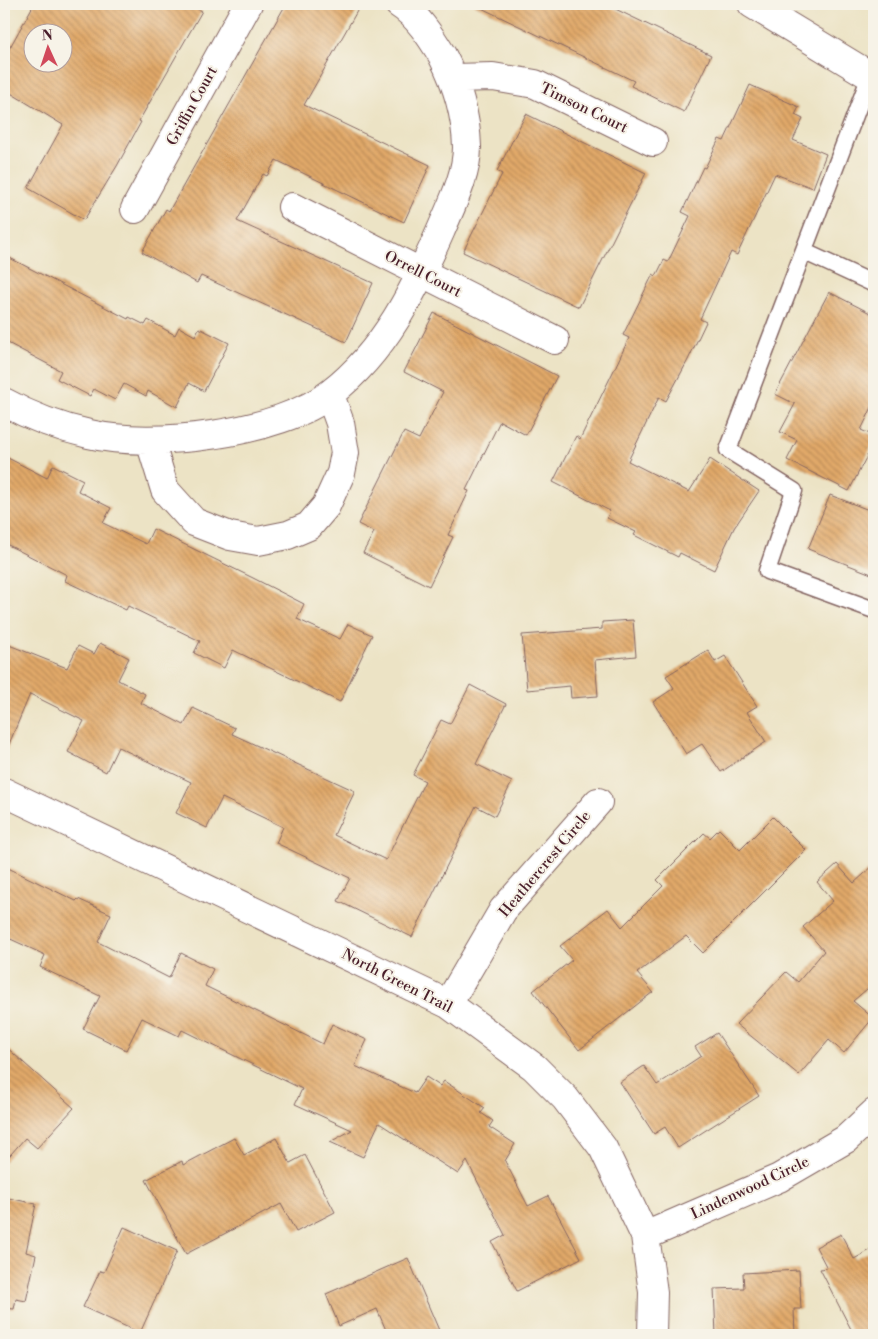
<svg xmlns="http://www.w3.org/2000/svg" width="878" height="1339" font-family="'Libre Bodoni',serif">
<style>
.building{fill:url(#building-back-hatch);fill-rule:evenodd}
.lines{fill:none;stroke-linecap:round;stroke-linejoin:round}
.lane-casing{stroke:#836461;stroke-width:19}
.street-casing{stroke:#836461;stroke-width:30}
.secondary-casing{stroke:#836461;stroke-width:30}
.lane{stroke:#fff;stroke-width:16}
.street{stroke:#fff;stroke-width:28}
.secondary{stroke:#fff;stroke-width:28}
.labels{text-anchor:middle;dominant-baseline:central;stroke-width:4;stroke-linejoin:round;paint-order:stroke}
.street-label{font-size:15px;fill:#4a1f2b;stroke:#f7f3e8}
</style>
<defs>
<pattern id="building-back-hatch" width="6" height="6" patternUnits="userSpaceOnUse" patternTransform="scale(1.25)"><rect width="6" height="6" fill="#e1a969"/><path d="M-1 5l2 2M0 0l6 6M5-1l2 2" fill="none" stroke="#b88957"/></pattern>
</defs>
<rect width="100%" height="100%" fill="#f7f3e8"/>
<filter id="ink" filterUnits="userSpaceOnUse"><feTurbulence type="fractalNoise" baseFrequency=".02" numOctaves="2"/><feDisplacementMap in="SourceGraphic" scale="10" xChannelSelector="R" yChannelSelector="G"/><feConvolveMatrix kernelMatrix="1 2 1 2 8 2 1 2 1" color-interpolation-filters="sRGB"/></filter>
<filter id="wash" filterUnits="userSpaceOnUse"><feTurbulence type="fractalNoise" baseFrequency=".0096" numOctaves="4" result="noise"/><feDisplacementMap in="SourceGraphic" scale="20" xChannelSelector="R" yChannelSelector="G"/><feGaussianBlur stdDeviation="1.12" result="paint"/><feColorMatrix in="noise" values="0 0 0 0 0 0 0 0 0 0 0 0 0 0 0 0 0 1.4 0 .05"/><feComposite in="paint" operator="in"/></filter>
<g filter="url(#wash)">
<rect width="100%" height="100%" fill="#ece3c5"/>
<g id="blocks">
<path class="building" d="M34,4H188L202,11L139,121L141,122L117,166L84,220L28,188L63,125L4,89V58ZM32,32H62V62H32Z
M286,4H361L304,105L430,165L404,222L276,160L267,176L263,174L237,221L373,283L346,342L201,276L197,283L142,252L166,209L169,211Z
M473,4H605L711,55L684,112L631,86L634,81Z
M750,85L799,107L795,115L803,119L793,140L826,154L813,188L775,174L737,255L731,252L700,319L706,322L688,360L666,401L659,397L628,461L689,492L710,459L759,491L734,528L714,570L680,553L678,557L634,535L636,532L607,518L610,511L553,482L576,436L580,439L614,370L629,338L623,335L653,274L656,276L664,260L668,262L690,216L682,212L703,167L705,168L719,139L724,141Z
M526,114L646,173L579,307L463,252L502,174L497,171Z
M4,255L128,319L129,317L145,325L148,320L175,335L179,327L195,336L199,328L229,343L204,391L189,383L177,407L148,391L146,396L124,384L115,400L94,389L90,396L57,379L61,371L4,341Z
M829,292L874,315V403L861,430L874,436V442L849,491L787,460L797,440L780,432L795,404L775,394Z
M434,313L557,376L526,435L500,421L466,490L469,491L448,535L453,537L429,586L363,553L374,532L358,524L404,432L419,439L443,392L404,372Z
M4,456L47,478L53,465L83,480L78,491L111,508L103,523L146,544L153,529L253,578L304,604L297,619L340,639L348,624L372,635L340,702L233,650L224,668L194,653L200,641L128,606L126,610L65,581L67,575L4,543Z
M830,495L874,512V575L808,549Z
M633,620L636,656L595,660L598,696L571,698L570,686L527,690L522,635L602,629V622Z
M4,643L67,668L78,646L94,654L100,643L129,658L118,680L145,694L141,703L184,725L193,708L235,728L232,734L355,791L334,835L386,860L425,781L413,775L441,720L450,724L470,685L506,704L476,764L512,782L495,816L476,806L412,937L338,901L350,878L276,843L283,827L222,798L207,828L176,813L191,782L118,747L106,772L68,752L84,721L30,694L4,756Z
M708,650L715,662L725,656L757,706L747,712L766,742L721,772L702,744L686,754L653,702L674,688L666,676Z
M773,817L806,850L703,953L686,936L637,973L653,992L579,1050L533,991L572,960L560,946L608,909L622,927L663,886L657,880L704,833L710,838L719,829L740,850Z
M837,864L854,883L874,865V983L853,1001L873,1018L844,1053L829,1040L799,1075L736,1024L786,972L798,982L824,951L803,927L833,901L817,882Z
M4,866L76,901L78,899L111,914L98,942L169,978L181,953L213,969L205,986L323,1044L332,1024L367,1040L355,1066L415,1093L426,1077L440,1086L444,1081L485,1108L481,1113L493,1121L489,1127L515,1144L505,1161L528,1206L548,1196L581,1258L517,1291L492,1242L505,1235L467,1161L458,1174L379,1123L363,1157L330,1142L352,1130L295,1104L302,1089L182,1030L179,1036L142,1018L126,1050L83,1029L100,996L40,967L45,955L4,936Z
M717,1033L759,1096L678,1148L665,1127L654,1134L620,1082L644,1066L657,1085L701,1056L695,1047Z
M4,1045L74,1108L37,1148L25,1138L4,1162Z
M234,1138L244,1155L276,1138L290,1163L305,1155L335,1212L296,1232L281,1204L186,1254L146,1180L182,1161L183,1165Z
M4,1197L36,1204L26,1252L36,1255L26,1301L16,1299L14,1309L4,1308Z
M124,1227L177,1251L140,1333L83,1307L100,1271L104,1272Z
M841,1234L854,1259L874,1248V1335H854L820,1269L827,1268L816,1247Z
M408,1258L441,1335H388L377,1309L339,1326L326,1294Z
M799,1270L801,1309H794L795,1335H716L714,1289L744,1288L743,1273Z"/>
</g>
</g>
<g filter="url(#ink)">
<use href="#blocks" fill-opacity="0" stroke="#836461" stroke-width="1"/>
<g class="lines">
<g class="lane-casing">
<path id="lane" d="M870,76L728,450L794,491L767,571L874,610
M805,252L874,284"/>
</g>
<g class="street-casing">
<path id="street" d="M454,78L493,77L535,84L653,142
M292,207L555,340
M135,209L248,4
M4,402C31,417 58,427 89,434C152,449 280,434 331,393C385,351 414,291 441,230C452,204 467,175 467,147C466,114 457,84 442,55C431,37 417,15 399,4
M150,441L165,490L194,522L230,536L258,541L288,535L309,526L326,506L341,473L345,453L340,423L330,395
M4,792L448,1004L534,1067L565,1098L603,1148L645,1236L653,1292L652,1335
M448,1004L503,910L598,802
M645,1236L779,1178L846,1139L874,1113"/>
</g>
<g class="secondary-casing">
<path id="secondary" d="M752,4L874,78"/>
</g>
<use href="#lane" class="lane"/>
<use href="#street" class="street"/>
<use href="#secondary" class="secondary"/>
</g>
</g>
<g class="labels">
<g class="street-label">
<text transform="translate(192 106) rotate(-61)">Griffin Court</text>
<text transform="translate(584 108) rotate(26)">Timson Court</text>
<text transform="translate(423 274) rotate(27)">Orrell Court</text>
<text transform="translate(545 864) rotate(-50)">Heathercrest Circle</text>
<text transform="translate(397 981) rotate(27)">North Green Trail</text>
<text transform="translate(750 1188) rotate(-25)">Lindenwood Circle</text>
</g>
</g>
<rect width="878" height="1339" fill="none" stroke="#f7f3e8" stroke-width="20"/>
<g transform="translate(48 48) rotate(357)"><circle r="24" fill="#f7f3e8" stroke="#b29e9c"/>
<path d="M0-4L9 19L0 12L-9 19Z" fill="#d1495b"/>
<text y="-8" font-size="14" font-weight="bold" text-anchor="middle" fill="#4a1f2b">N</text>
</g>
</svg>
